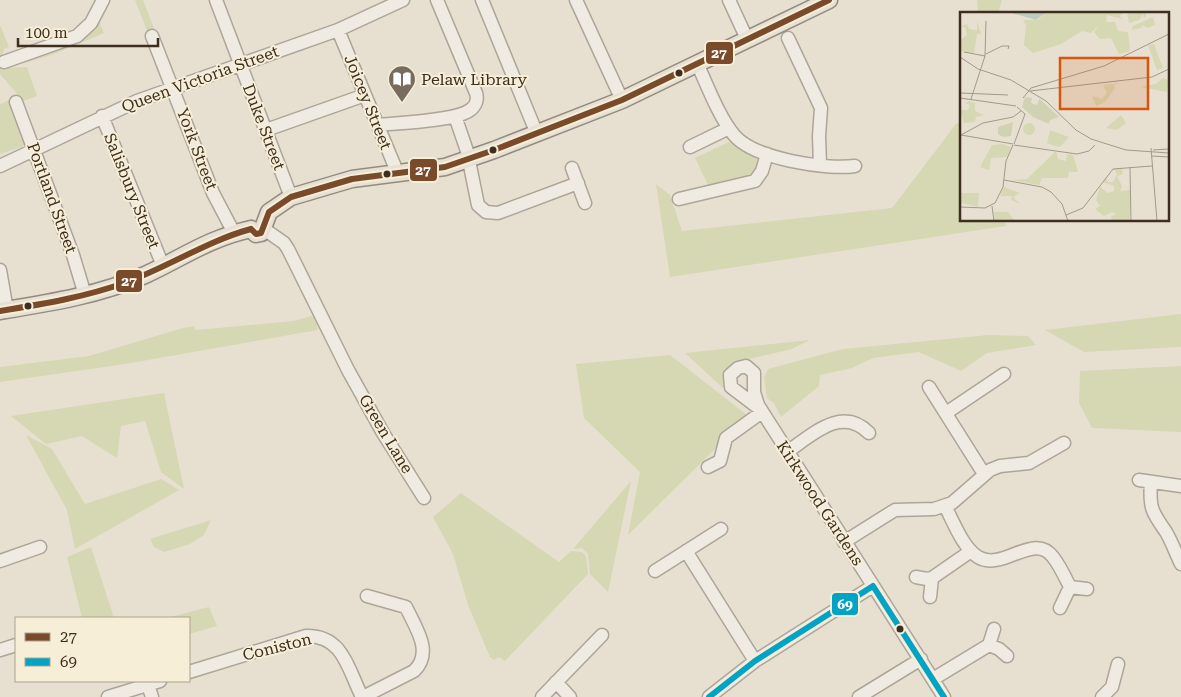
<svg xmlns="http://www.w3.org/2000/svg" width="1181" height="697" font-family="'Roboto Serif',serif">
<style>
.green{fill:#d6d7b3}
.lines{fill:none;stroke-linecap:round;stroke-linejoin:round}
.minor-casing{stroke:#ada599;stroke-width:15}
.major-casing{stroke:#928b80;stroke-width:19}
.minor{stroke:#efebe3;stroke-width:12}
.major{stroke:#e6e1d4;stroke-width:16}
.bus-1-casing{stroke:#f7eed8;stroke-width:10}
.bus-2-casing{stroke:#f7eed8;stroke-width:10}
.bus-1{stroke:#7a4b2a;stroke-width:6}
.bus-2{stroke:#03a3c5;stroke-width:6}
.bus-dot{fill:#3d2e20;stroke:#f7eed8;stroke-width:2}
.labels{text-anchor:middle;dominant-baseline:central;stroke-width:4;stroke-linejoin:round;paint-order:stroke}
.street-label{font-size:16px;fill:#3d2e20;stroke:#f7eed8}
.poi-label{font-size:16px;fill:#3d2e20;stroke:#f7eed8;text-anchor:start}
.inset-road{fill:none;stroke:#a3998a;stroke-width:1}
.view{fill:#d7550e;fill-opacity:0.15;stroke:#d7550e;stroke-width:2.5}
.inset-edge{fill:none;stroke:#3d2e20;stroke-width:2.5}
.line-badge{stroke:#f7eed8;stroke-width:2}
.badge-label{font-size:14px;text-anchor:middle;font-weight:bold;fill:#fff}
</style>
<rect width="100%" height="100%" fill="#e7e0d1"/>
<path class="green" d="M135,0H143L155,31L148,33Z
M977,0H1002L998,14H978Z
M98,19L104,33C87,40 29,67 14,63Z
M0,25L9,47L4,49L1,59L11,68L27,67L37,96L23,101L0,74Z
M10,100L26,145L0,154V104Z
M961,122V220H1005L1006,226L670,277L656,184L670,195L682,231L892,208L956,124Z
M731,141L756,157L758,164L753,177L709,187L695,158Z
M1181,314V347L1084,352L1045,330Z
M315,315L318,330L125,364L0,382V367L89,356L183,328L194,326L195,330L294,321Z
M988,335L1028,336L1036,345L987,353L961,371L919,352L873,358L852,368L820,375L819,386L781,417L774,403L767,398L764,377L768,369L843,349Z
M810,340L792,349L736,362L724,373L725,390L685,353Z
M670,355L747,415L724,432L715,449L628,535L640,472L584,418L576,364Z
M1181,366V432L1092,428L1079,403L1080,371Z
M164,393L184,489L161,472L145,421L121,426L117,458L82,436L46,444L11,416Z
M26,435L52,449L85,504L161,479L179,490L75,549L67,510Z
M631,481L608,592L590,574L588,554L582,548L573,549Z
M461,493L559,562L571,551L582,552L586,556L588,574L505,661L499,657L494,660L490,657L468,605L453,554L433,517Z
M211,520L204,535L190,544L164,552L154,547L150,539Z
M91,547L114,618H82L67,557Z
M209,607L217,626L189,634V618H166Z"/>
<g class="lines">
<g class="minor-casing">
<path id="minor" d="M216,0L291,197
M482,0L537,134
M576,0L622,100
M729,0L747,39
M338,30L398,174
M152,36L213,193L234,233
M788,38L821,108L819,136L820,165
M4,62L77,36L91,23L103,0
M697,63C707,85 719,117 734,135C754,159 826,170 855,166
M16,102L73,255L85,295
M102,116L163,266
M455,116L467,151L478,205L486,212L498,213L578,183
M378,125C398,123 456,121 470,110C476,106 478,99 476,93L437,0
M266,130L365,95
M690,147L729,128
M0,166L137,101L338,30L403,0
M572,168L585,203
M679,199L755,181L762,171L767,154
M264,229L284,243L288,249L348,370L383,433L424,498
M0,270L7,310
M929,387L984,474
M760,409L731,387L730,375L738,368L746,366L754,373V392L758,405L944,697
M946,413L1004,374
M787,452C812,435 842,405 869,433
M708,467L720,461L726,438L762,412
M1139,480L1181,486
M1151,482C1149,508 1152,512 1166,532C1172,542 1176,554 1181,564
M945,506C953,521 963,548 978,557C1003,572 1034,531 1053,557C1060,566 1065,577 1070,587
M844,542L895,510L934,509L952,503L990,470L1000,466L1029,463L1064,443
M686,551L755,661
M0,561L40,547
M655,571L721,529
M916,577L927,579L932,578
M1070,587L1087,589
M930,597L932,578L971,551
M1060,608L1070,587
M994,629L989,645L999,649L1007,656
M0,650L16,645
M189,672L306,636C343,635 348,669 362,697
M933,679L989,645
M556,682L570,697
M148,685L152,697
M108,697L160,681
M363,697L414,671C434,652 415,627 406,607L367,596
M542,697L602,635
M709,697L755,661L873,586
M859,697L921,659
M1102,697L1112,687L1118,664"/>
</g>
<g class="major-casing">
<path id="major" d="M251,229L256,234L261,233L269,212L291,197L352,179L445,167L494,150L622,100L829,0
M0,311C49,303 100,295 145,275C184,257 207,239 251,229"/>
</g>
<use href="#minor" class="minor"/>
<use href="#major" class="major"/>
<g class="bus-1-casing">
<path id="bus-1" d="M251,229L256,234L261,233L269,212L291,197L352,179L445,167L494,150L622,100L829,0
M0,311C43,304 86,297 127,282C170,266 207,241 251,229"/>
</g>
<g class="bus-2-casing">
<path id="bus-2" d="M709,697L755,661L873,586L944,697"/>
</g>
<use href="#bus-1" class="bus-1"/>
<use href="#bus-2" class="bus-2"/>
</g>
<defs>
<g id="library-pin" transform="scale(1.4375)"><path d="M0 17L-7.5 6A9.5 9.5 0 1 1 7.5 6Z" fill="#786c5e" stroke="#f7eed8"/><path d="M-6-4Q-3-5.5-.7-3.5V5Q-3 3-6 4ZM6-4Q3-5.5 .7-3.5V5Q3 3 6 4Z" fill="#fff"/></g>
</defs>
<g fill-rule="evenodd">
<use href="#library-pin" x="402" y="79"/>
</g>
<g class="bus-dot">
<circle cx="679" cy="73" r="4.5"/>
<circle cx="493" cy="150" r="4.5"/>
<circle cx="387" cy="174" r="4.5"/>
<circle cx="28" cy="306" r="4.5"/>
<circle cx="900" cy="629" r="4.5"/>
</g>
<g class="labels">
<g class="street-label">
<text transform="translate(200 79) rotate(-20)">Queen Victoria Street</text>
<text transform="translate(368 102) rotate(68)">Joicey Street</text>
<text transform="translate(264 127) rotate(69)">Duke Street</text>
<text transform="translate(197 149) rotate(69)">York Street</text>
<text transform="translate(132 191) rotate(68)">Salisbury Street</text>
<text transform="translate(52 198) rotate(70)">Portland Street</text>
<text transform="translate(386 434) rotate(59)">Green Lane</text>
<text transform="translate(820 503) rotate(57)">Kirkwood Gardens</text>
<text transform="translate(277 647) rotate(-14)">Coniston</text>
</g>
<g class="poi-label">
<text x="421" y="79">Pelaw Library</text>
</g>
</g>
<g transform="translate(960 12)">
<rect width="209" height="209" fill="#e7e0d1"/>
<path d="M87,0H164L160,4L163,7L147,3L146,10H141H155L158,19L168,20L170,39L159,42L151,26L140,27L134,20L140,12L131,21L122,19L101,32L73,41L64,33L66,13L63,8H78ZM167,0H187L185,6H183L184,2L179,8L169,11ZM193,5L195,13L188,16L182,13L181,16L172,18L173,14ZM17,9L21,22H17L14,41L0,39V28L7,23L5,15H0L7,12L9,17L17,18ZM194,32L203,56L197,58L188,33ZM203,66L209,68L207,80L180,75L196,72ZM160,71L154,73L155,76L145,90L136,94L132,84L142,87L147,81L143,73ZM9,89L15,91V99L24,103L16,105L15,110L4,111L0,98H8L10,93L5,91ZM161,103L166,111L157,118L146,116ZM63 117a6 6 0 1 1 12 0a6 6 0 1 1-12 0ZM90,118L92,119L109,125L100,135L91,133L87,131ZM43,132L51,135L47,145L31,146L29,158L20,155L32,133ZM96,139L98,147L106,149L107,142L113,143L118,160H109L108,166H82L79,173L52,168L67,167ZM154,157H162L163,162L157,164L162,174L160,179L170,178V209H152L151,205L156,202L152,200L144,204L135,197L140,194L136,188L140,175L148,181L154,179V174L143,170L146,165L148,170H153L157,162ZM44,175L60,181L53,185L60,192L51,188L52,184H40ZM0,181H19L18,195L2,191L0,194ZM34,200H48L55,209H35Z" fill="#d6d7b3"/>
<path d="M65,85L72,86L71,91L77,93L79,87L82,89L99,105L90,108L89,112L73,105L62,95ZM53,110L51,124L43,125L38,122V115Z" fill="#d1d1b3"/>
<path d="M49,0H87L76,8Z" fill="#bcccc2"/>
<path class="inset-road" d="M4,40L25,44M26,42L42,34H49L48,37M0,45L18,57L51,68L86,89L116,118L131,127L166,138L209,141M70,79L192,65L209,57M0,81L48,83M0,86L56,94M63,86L71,76L144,54L209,22M11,87L25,44L26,9M1,123L23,111L53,105L61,99M1,123L53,132M54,132L65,102L57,95M54,133L117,142L129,139L135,133M191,136L197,209M193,138L209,137M192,144L209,145M170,155L171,209M44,168L82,175L91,180L102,192L108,209M32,194L34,209M0,195L25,196L35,191L43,175L46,149L53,133M106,203L123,196L153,157L192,154"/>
<path class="view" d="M100,46H188V97H100Z"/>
<rect width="209" height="209" class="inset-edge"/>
</g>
<g class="line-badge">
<rect x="705" y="41" width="29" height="24" rx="5" fill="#7a4b2a"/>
<rect x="409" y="158" width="29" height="24" rx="5" fill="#7a4b2a"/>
<rect x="115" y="269" width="28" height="24" rx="5" fill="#7a4b2a"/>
<rect x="831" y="592" width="28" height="24" rx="5" fill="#03a3c5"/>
</g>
<g class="badge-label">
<text x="719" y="58">27</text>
<text x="423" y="175">27</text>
<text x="129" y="286">27</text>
<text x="845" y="609">69</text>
</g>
<rect x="15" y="617" width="175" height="65" fill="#f7eed8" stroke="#ada18e"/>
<rect x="25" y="633" width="25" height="8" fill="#7a4b2a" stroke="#ada18e"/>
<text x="60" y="642" font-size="15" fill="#3d2e20">27</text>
<rect x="25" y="658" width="25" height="8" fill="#03a3c5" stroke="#ada18e"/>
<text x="60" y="667" font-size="15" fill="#3d2e20">69</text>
<path d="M18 38v8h140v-8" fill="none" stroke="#3d2e20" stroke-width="2.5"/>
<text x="25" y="38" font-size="15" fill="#3d2e20" stroke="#f7eed8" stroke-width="4" paint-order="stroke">100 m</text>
</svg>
